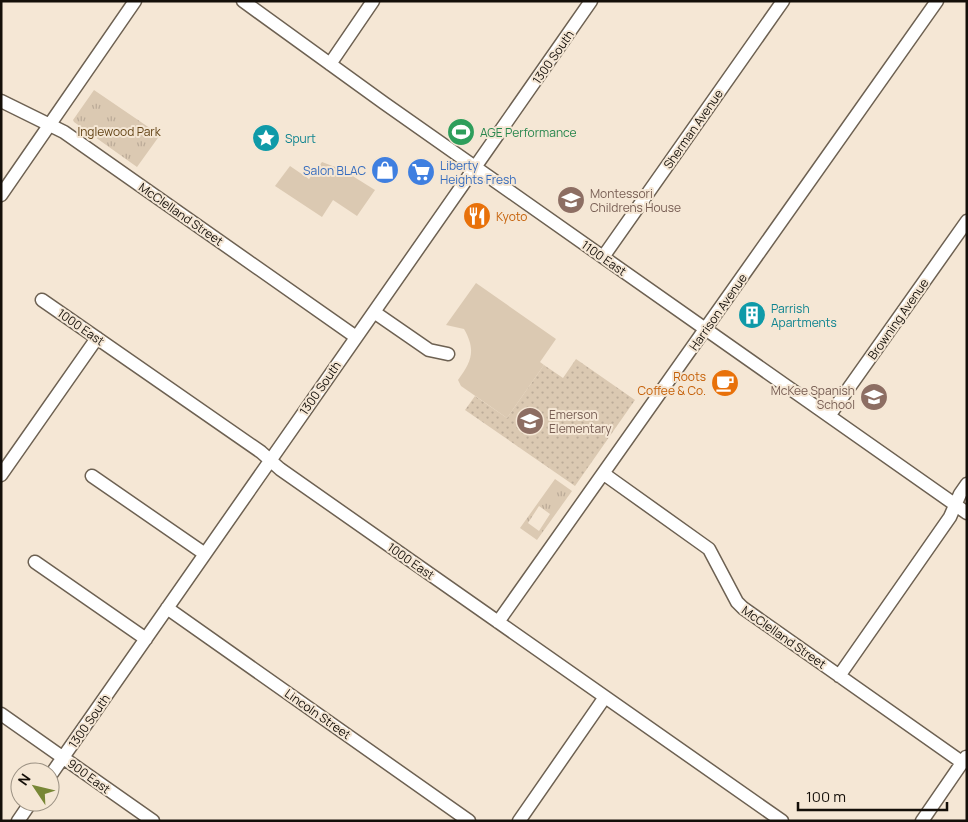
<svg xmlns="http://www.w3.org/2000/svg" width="968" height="822" font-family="Manrope,sans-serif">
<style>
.grass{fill:url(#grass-dots)}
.park{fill:url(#park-tufts);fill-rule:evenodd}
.garden{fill:#dbc9b2}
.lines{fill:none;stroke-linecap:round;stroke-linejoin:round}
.minor-casing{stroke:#6d6152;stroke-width:15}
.minor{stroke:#fff;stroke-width:12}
.labels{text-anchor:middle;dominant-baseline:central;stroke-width:4;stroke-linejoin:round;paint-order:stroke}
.street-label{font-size:12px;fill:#140f09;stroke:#f5e7d5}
.park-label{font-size:12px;fill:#644518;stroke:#f5e7d5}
.leisure-label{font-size:12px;fill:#27864d;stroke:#f5e7d5;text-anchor:start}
.culture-label{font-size:12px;fill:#0d838f;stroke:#f5e7d5;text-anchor:start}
.shop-label{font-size:12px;fill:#366cbe;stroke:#f5e7d5;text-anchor:start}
.education-label{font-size:12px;fill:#785e54;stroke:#f5e7d5;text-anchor:start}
.food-label{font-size:12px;fill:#c56008;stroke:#f5e7d5;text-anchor:start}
</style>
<defs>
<pattern id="grass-dots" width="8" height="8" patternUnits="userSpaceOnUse" patternTransform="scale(1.25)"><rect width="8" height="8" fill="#dbc9b2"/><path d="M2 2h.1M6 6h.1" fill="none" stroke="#bbab98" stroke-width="1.8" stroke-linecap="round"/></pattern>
<pattern id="park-tufts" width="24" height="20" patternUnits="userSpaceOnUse" patternTransform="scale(1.25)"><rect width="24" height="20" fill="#dbc9b2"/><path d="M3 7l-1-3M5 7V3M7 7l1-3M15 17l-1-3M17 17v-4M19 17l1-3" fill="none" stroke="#bbab98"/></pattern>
</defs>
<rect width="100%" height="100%" fill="#f5e7d5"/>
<path class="grass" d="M576,359L635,400L575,486L465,410L475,396L507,418L544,365L563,378Z"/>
<path class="park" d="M94,90L160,135L137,167L74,122L73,120Z
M555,479L572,491L537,540L520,528ZM539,506L550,514L539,531L528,523Z"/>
<path class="garden" d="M322,162L343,170L375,190L357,216L333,200L322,217L275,186L290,166L309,179Z
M476,283L556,339L540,362L544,365L507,418L461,386L458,380C472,361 476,350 464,329L446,325Z"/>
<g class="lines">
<g class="minor-casing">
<path id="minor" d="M243,1L384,103L967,513
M330,64L373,1
M1,101L64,132L356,337
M1,195L135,1
M603,257L783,1
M42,300L261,452L280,469L782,821
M374,312L429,350L448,354
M829,416L967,221
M604,474L709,549L737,602L743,608L963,763
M1,475L97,338
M92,476L205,554
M35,562L146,639
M167,608L469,821
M498,622L937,1
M839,676L950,517L960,494L967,484
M1,714L153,821
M50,776L591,1
M18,821L31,802
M519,821L605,697
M922,821L966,757"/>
</g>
<use href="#minor" class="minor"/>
</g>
<defs>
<g id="stadium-disc" transform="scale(1.4375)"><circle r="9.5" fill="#2e9e5b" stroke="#f5e7d5"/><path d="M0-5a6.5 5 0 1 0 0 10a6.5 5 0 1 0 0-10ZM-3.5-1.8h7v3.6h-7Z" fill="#fff"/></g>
<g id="sight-disc" transform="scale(1.4375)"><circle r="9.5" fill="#0f9aa8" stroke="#f5e7d5"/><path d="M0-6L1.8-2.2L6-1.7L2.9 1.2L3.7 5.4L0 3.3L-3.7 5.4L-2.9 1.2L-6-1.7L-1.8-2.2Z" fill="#fff"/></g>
<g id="shop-disc" transform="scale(1.4375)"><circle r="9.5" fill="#3f7fe0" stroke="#f5e7d5"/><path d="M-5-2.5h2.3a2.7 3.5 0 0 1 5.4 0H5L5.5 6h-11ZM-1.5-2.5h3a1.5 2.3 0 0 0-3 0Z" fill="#fff"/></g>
<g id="supermarket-disc" transform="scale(1.4375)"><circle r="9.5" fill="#3f7fe0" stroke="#f5e7d5"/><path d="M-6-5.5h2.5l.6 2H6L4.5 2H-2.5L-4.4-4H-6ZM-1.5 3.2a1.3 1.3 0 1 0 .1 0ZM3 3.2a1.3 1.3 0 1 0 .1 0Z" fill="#fff"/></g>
<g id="school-disc" transform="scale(1.4375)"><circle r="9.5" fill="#8d6e63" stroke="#f5e7d5"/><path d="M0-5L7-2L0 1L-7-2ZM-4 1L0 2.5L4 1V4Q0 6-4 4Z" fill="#fff"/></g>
<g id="restaurant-disc" transform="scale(1.4375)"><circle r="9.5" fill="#e8710a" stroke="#f5e7d5"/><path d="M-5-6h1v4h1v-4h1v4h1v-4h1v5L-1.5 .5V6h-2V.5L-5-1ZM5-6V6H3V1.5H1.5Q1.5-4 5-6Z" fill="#fff"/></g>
<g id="building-disc" transform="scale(1.4375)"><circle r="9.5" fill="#0f9aa8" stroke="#f5e7d5"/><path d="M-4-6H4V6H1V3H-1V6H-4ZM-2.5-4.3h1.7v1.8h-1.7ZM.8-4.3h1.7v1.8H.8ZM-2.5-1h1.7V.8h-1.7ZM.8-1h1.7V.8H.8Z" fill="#fff"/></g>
<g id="cafe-disc" transform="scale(1.4375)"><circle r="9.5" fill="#e8710a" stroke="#f5e7d5"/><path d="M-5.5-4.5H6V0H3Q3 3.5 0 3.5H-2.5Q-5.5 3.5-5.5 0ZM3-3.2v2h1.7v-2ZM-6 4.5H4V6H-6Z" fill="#fff"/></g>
</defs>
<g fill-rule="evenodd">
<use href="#stadium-disc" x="461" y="132"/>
<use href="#sight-disc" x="266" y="138"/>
<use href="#shop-disc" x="385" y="170"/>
<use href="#supermarket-disc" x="421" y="172"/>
<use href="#school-disc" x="571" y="200"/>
<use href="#restaurant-disc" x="477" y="216"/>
<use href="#building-disc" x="752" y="315"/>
<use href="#cafe-disc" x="725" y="383"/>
<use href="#school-disc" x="874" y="397"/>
<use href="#school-disc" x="530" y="421"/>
</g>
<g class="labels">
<g class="street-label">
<text transform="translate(553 57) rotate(-55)">1300 South</text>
<text transform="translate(693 129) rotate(-55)">Sherman Avenue</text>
<text transform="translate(181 214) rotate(35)">McClelland Street</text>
<text transform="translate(604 258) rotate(35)">1100 East</text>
<text transform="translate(718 312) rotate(-55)">Harrison Avenue</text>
<text transform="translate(898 319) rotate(-55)">Browning Avenue</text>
<text transform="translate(81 327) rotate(35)">1000 East</text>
<text transform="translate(320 388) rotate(-55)">1300 South</text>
<text transform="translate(411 561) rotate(35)">1000 East</text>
<text transform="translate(784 637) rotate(35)">McClelland Street</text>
<text transform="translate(318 714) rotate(35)">Lincoln Street</text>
<text transform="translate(89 721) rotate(-55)">1300 South</text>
<text transform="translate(89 776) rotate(36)">900 East</text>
</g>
<g class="park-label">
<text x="119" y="131">Inglewood Park</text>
</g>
<g class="leisure-label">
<text x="480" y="132">AGE Performance</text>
</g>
<g class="culture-label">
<text x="285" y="138">Spurt</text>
<text x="771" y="308">Parrish<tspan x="771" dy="14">Apartments</tspan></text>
</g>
<g class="shop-label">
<text x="440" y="165">Liberty<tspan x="440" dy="14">Heights Fresh</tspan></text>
<text x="366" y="170" text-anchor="end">Salon BLAC</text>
</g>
<g class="education-label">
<text x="590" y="193">Montessori<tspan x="590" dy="14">Childrens House</tspan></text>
<text x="855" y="390" text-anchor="end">McKee Spanish<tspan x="855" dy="14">School</tspan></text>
<text x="549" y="414">Emerson<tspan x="549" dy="14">Elementary</tspan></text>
</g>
<g class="food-label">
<text x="496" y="216">Kyoto</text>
<text x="706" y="376" text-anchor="end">Roots<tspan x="706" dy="14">Coffee &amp; Co.</tspan></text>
</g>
</g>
<rect width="968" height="822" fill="none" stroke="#140f09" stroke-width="5"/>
<g transform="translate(35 787) rotate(305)"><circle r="24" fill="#f5e7d5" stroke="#9b9183"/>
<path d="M0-4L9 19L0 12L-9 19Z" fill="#788736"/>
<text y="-8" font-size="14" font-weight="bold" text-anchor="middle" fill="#140f09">N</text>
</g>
<path d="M798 802v8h149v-8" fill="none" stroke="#140f09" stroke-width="2.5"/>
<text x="806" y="802" font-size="15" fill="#140f09" stroke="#f5e7d5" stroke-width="4" paint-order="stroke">100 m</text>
</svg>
